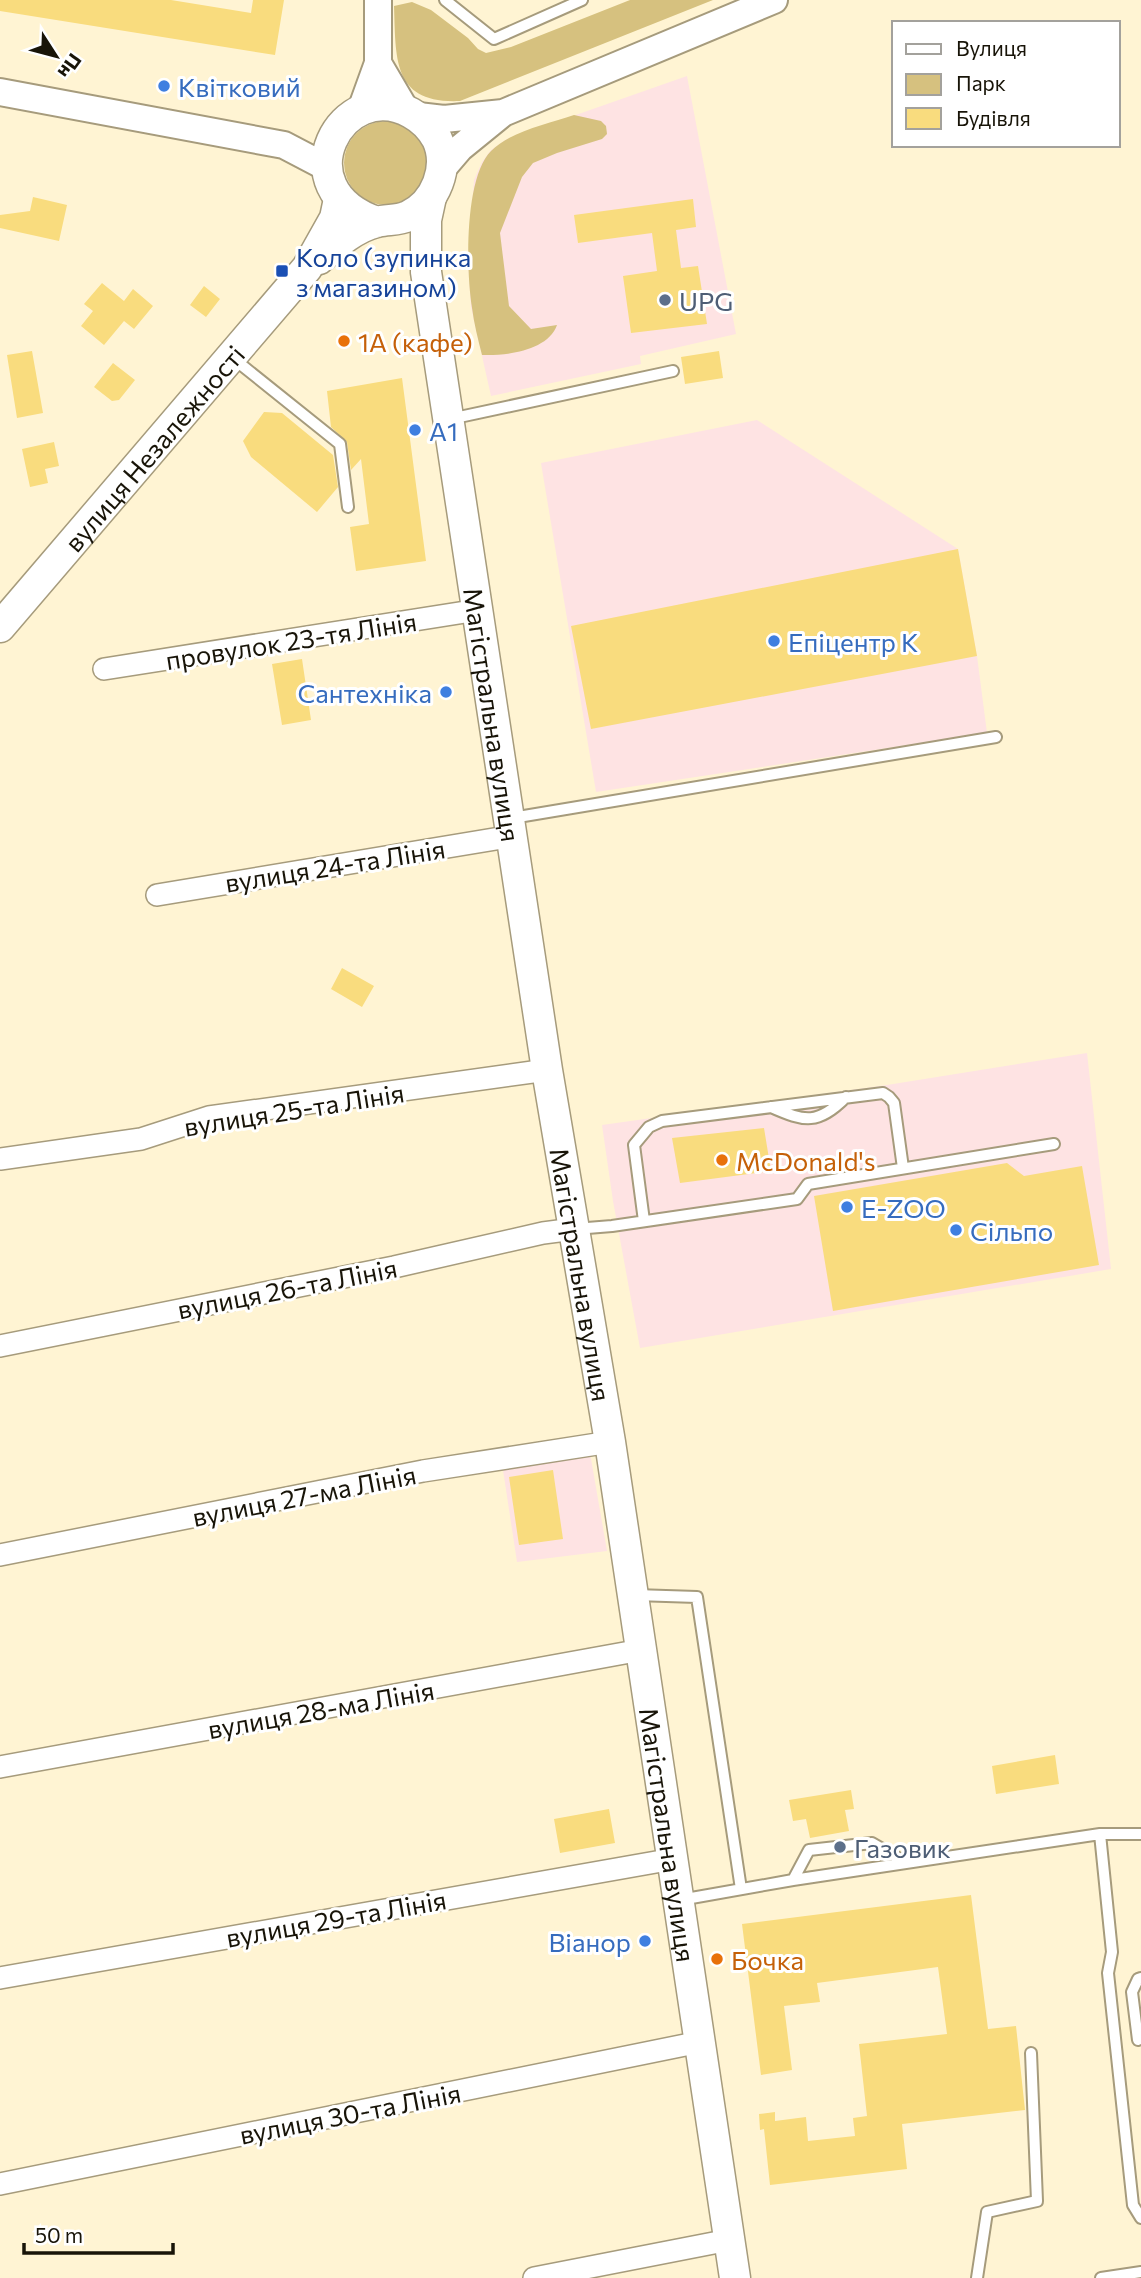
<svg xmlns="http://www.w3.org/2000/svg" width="1141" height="2278" font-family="Commissioner,sans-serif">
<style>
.commercial{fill:#fee3e3}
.green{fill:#d6c17f}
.building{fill:#f9dc7e}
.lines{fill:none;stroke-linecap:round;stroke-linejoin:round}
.service-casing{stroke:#a69b7c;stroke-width:14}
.minor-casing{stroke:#a69b7c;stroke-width:24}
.tertiary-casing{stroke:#a69b7c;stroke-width:30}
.secondary-casing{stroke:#a69b7c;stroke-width:33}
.service{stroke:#fff;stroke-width:10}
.minor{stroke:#fff;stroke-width:21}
.tertiary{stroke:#fff;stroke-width:26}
.secondary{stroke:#fff;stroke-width:30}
.shop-dot{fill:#3f7fe0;stroke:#fff;stroke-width:2.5}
.transit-dot{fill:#1a4fb4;stroke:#fff;stroke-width:2.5}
.service-dot{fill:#5c6f8a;stroke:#fff;stroke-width:2.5}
.food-dot{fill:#e8710a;stroke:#fff;stroke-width:2.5}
.labels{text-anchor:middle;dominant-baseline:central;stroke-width:6;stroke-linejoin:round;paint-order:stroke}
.shop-label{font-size:26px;fill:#366cbe;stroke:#fff;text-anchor:start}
.transit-label{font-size:26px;fill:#164399;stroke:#fff;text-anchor:start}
.service-label{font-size:26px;fill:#4e5e75;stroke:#fff;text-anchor:start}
.food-label{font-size:26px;fill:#c56008;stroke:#fff;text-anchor:start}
.street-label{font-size:26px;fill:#181408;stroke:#fff}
</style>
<rect width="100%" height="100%" fill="#fff4d3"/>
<path class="commercial" d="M687,76L736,334L640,356L641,364L491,396L471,307L468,260L474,180L482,162L491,150L507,139Z
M757,420L958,549L977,656L987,733L596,792L541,463Z
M1087,1053L1111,1269L640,1348L613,1201L602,1125L887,1085Z
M590,1453L607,1551L517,1562L503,1470Z"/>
<path class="green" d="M630,0H713L460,101C392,104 396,59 394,6L412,2L431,10L468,38L478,49L486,53L511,47Z
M574,115L601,121L606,126L607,134L602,139L557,153L533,163L522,177L500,233L509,306L531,329L557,325C548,351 505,356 482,355C478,339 474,324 472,308C466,271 464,178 491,151C511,131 548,124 574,115Z
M344 163a42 42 0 1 1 84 0a42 42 0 1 1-84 0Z"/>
<path class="building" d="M0,0H171L251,13L253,0H284L275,55L0,11Z
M33,197L67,205L59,241L0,228V215L30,211Z
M693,199L696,227L676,230L681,268L698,266L707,324L631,333L623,276L657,271L652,233L578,243L574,215Z
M102,283L124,301L133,289L153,306L134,329L124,321L104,345L81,326L93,311L84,304Z
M204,286L220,299L206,317L190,305Z
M32,351L43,413L17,418L7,355Z
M719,351L723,378L685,384L681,357Z
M113,363L135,380L119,400L112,401L94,387Z
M402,378L426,561L356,571L350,527L369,524L361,459L351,470L347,442L331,427L327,391Z
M264,412L282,413L333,455L338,487L317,512L251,457L243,441Z
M54,442L59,466L45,469L48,483L30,487L22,449Z
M958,549L977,656L591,729L571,626Z
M302,659L311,720L282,725L272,664Z
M342,968L374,986L362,1007L331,989Z
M764,1128L771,1171L680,1183L672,1138Z
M1007,1163L1024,1176L1082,1166L1099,1265L833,1311L814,1196Z
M553,1470L563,1539L519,1545L509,1477Z
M1055,1755L1059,1784L996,1794L992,1766Z
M851,1790L854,1809L845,1810L849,1831L810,1838L806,1819L793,1821L789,1800Z
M609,1809L615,1843L560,1853L554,1819Z
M971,1895L988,2029L1016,2026L1025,2110L902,2124L907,2169L770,2185L764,2129L760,2130L759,2114L775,2112V2121L806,2117L808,2141L855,2136L853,2118L867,2116L859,2044L947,2034L938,1967L817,1983L820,2002L784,2006L792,2070L761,2075L742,1924Z"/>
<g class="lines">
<g class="service-casing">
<path id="service" d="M445,0L494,39L582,0
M234,359L340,444L348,507
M450,419L673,371
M512,818L996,737
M771,1107C805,1122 818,1125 846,1097
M644,1221L634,1145L649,1127L662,1121L883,1093L889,1097L894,1103L903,1168
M575,1229L612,1226L797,1199L808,1184L1054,1144
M635,1595L697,1597L741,1889
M1100,1834L1112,1952L1108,1973L1133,2205L1141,2218
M793,1880L809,1850L872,1843L905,1862
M680,1900L793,1880L1100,1834H1141
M1138,2040L1132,1992L1138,1979L1141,1978
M977,2278L987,2212L1037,2201L1031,2053
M1101,2278L1141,2272"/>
</g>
<g class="minor-casing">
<path id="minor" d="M104,669L478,610
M157,895L513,836
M0,1159L141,1139L209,1117L547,1070
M0,1346L394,1267L543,1233L574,1229
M0,1555L423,1471L610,1442
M0,1767L641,1650
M0,1978L673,1859
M0,2184L700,2042
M534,2278L729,2240"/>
</g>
<g class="tertiary-casing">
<path id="tertiary" d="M378,63L405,109
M0,92L284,145L326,167
M361,110L378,63V0
M418,116L444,119L503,113L774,0
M442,169L460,148L503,113"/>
</g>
<g class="secondary-casing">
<g id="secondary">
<path id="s1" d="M431,197L426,220V272L547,1070L610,1442L735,2278"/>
<path d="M319,259C335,245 355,227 377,222C387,219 398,221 408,216C436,203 450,167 437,139C431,128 422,119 411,113C342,75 280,189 377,222"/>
<path id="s2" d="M0,627L307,268L335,218L339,199"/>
</g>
</g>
<use href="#service" class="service"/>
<use href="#minor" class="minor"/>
<use href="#tertiary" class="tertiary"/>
<use href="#secondary" class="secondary"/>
</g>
<g class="shop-dot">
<circle cx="164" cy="86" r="7"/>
<circle cx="415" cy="430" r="7"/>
<circle cx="774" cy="641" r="7"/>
<circle cx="446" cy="692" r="7"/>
<circle cx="847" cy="1207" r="7"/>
<circle cx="956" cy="1230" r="7"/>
<circle cx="645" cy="1941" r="7"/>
</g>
<rect class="transit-dot" x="275" y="264" width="14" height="14" rx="3.5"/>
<g class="service-dot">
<circle cx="665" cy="300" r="7"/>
<circle cx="840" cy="1847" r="7"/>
</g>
<g class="food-dot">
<circle cx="344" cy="341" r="7"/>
<circle cx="722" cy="1160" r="7"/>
<circle cx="717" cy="1959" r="7"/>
</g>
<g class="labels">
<g class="shop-label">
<text x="178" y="86">Квітковий</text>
<text x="429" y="430">А1</text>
<text x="788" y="641">Епіцентр К</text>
<text x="432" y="692" text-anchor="end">Сантехніка</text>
<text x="861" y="1207">E-ZOO</text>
<text x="970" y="1230">Сільпо</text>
<text x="631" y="1941" text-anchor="end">Віанор</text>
</g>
<g class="transit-label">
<text x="296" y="256">Коло (зупинка<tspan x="296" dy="30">з магазином)</tspan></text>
</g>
<g class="service-label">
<text x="679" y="300">UPG</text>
<text x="854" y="1847">Газовик</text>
</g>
<g class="food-label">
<text x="358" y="341">1А (кафе)</text>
<text x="736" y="1160">McDonald's</text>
<text x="731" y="1959">Бочка</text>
</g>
<g class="street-label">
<text stroke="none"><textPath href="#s2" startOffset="236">вулиця Незалежності</textPath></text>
<text transform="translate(291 640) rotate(-9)">провулок 23-тя Лінія</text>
<text stroke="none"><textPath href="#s1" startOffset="523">Магістральна вулиця</textPath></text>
<text transform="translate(335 865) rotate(-9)">вулиця 24-та Лінія</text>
<text transform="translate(294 1109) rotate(-9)">вулиця 25-та Лінія</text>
<text stroke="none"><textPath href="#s1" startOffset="1090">Магістральна вулиця</textPath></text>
<text transform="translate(287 1288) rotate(-11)">вулиця 26-та Лінія</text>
<text transform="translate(304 1495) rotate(-11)">вулиця 27-ма Лінія</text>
<text transform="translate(321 1709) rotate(-10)">вулиця 28-ма Лінія</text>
<text stroke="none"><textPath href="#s1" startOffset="1657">Магістральна вулиця</textPath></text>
<text transform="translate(336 1918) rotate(-10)">вулиця 29-та Лінія</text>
<text transform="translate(350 2113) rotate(-11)">вулиця 30-та Лінія</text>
</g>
</g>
<rect x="892" y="21" width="228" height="126" fill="#ffffff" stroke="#a3a19c" stroke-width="2"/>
<rect x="906" y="44" width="35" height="10" fill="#ffffff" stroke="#a3a19c" stroke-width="2"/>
<text x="956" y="56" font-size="21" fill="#181408">Вулиця</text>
<rect x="906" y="74" width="35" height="21" fill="#d6c17f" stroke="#a3a19c" stroke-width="2"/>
<text x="956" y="91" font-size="21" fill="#181408">Парк</text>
<rect x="906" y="108" width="35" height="21" fill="#f9dc7e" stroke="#a3a19c" stroke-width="2"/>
<text x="956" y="126" font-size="21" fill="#181408">Будівля</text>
<g transform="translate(56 56) rotate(126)" stroke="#ffffff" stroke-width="5" paint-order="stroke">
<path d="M0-5L12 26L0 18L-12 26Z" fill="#181408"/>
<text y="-10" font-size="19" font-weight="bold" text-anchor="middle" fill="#181408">Пн</text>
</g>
<path d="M24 2243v10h149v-10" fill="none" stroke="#181408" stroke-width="3.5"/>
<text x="35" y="2243" font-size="21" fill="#181408" stroke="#ffffff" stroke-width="5" paint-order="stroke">50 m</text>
</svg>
